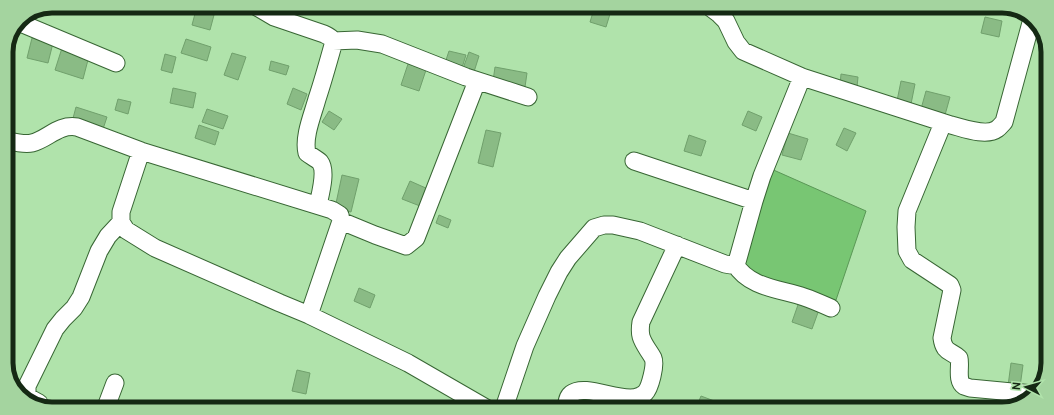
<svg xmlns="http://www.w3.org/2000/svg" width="1054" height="415" font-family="Roboto,sans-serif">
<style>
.water{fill:#78c673;stroke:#5a9756}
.building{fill:#8abb85;stroke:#70a06c}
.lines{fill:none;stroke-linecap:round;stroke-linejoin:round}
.street-casing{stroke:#386634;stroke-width:19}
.street{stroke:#fff;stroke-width:17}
.rim{fill:none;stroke:#152914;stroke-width:5}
</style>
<rect width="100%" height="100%" fill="#b0e3ab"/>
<path class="water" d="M769,168L866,211L836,300L764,286L741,266Z"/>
<path class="building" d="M63,6H76L73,14L61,11Z
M376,7H390L388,13L375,10Z
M565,7H581V11L565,10Z
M999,8L1017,9L1024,14L999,10Z
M594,9L610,14L606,27L590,22Z
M196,10L214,15L210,30L192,25Z
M985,17L1002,21L999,37L981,33Z
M32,38L53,43L48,63L27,58Z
M186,39L211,47L207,61L181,53Z
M62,48L89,56L83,79L55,70Z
M449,51L466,55L461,71L444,66Z
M469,52L479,56L473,75L462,71Z
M232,53L246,57L238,80L224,75Z
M165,54L176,57L172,73L161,70Z
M271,61L289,66L286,75L269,70Z
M408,64L426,70L419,91L401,85Z
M495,67L527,73L525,87L493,81Z
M841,74L858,77L857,87L840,85Z
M901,81L915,84L911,104L897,101Z
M173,88L196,93L193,108L170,103Z
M293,88L307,94L301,110L287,104Z
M926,91L950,97L945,115L921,109Z
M118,99L131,102L128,114L115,110Z
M76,107L107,117L102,132L72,122Z
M207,109L228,116L223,129L202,122Z
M329,111L342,119L334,130L322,122Z
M748,111L762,117L756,131L742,125Z
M199,125L219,132L215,145L195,138Z
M844,128L856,133L847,151L836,145Z
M486,130L501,133L493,167L478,163Z
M788,133L808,139L801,160L782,155Z
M689,135L706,141L701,156L684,151Z
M342,175L359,179L351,212L335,208Z
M410,181L428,189L420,206L402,199Z
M439,215L451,220L448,228L436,223Z
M359,288L375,295L370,308L354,301Z
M800,299L820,307L812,329L792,322Z
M1011,363L1023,365L1020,387L1008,386Z
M297,370L310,373L306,394L292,391Z
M701,396L717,402L714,408H696Z"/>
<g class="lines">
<g class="street-casing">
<path id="street" d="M257,7L274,17L324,34C330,37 333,38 333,45C328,63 323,81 317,99C313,114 303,137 307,153C311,156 317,159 320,162C327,171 320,195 318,205
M711,8L719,14L726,21L736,42L743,51L802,77L951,125C963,128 986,137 997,129C1000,127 1002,124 1004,122L1032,19
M18,22L116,63
M333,41L357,40L382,44L466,77L528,97
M943,123L907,211L906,227L907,251L912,260L950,285L952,290L942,338C944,353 950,350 959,358C961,365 956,381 964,386C964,386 970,388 970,388L1033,394
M6,140C14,142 24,145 32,143C48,139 58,124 77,127L141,151
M634,161L754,201
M341,221L375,235L406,246L416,238L477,81
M735,264C749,288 781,289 804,297C813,300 822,304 831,308
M309,315L341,221L340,215L332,210L141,151L121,212V222L126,230L155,248L280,303L309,315L408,363L486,408
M39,403L28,397L27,392V386L55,329L63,319L74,308L81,297L99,251L108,236L121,222
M106,407L115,383
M504,408L525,346L547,296L559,272L568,258L594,228L604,225H613L640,231L725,264L731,265L737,262L754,201L762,176L802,77
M566,408C567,403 567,397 571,394C586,382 623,405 640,396C642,395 644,394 645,393C650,388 656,365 653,358C652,356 650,353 648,350C641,339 639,335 641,322L677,245"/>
</g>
<use href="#street" class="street"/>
</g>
<path d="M0 0H1054V415H0ZM52 13H1002A39 39 0 0 1 1041 52V363A39 39 0 0 1 1002 402H52A39 39 0 0 1 13 363V52A39 39 0 0 1 52 13Z" fill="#a4d49f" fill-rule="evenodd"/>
<path class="rim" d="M52 13H1002A39 39 0 0 1 1041 52V363A39 39 0 0 1 1002 402H52A39 39 0 0 1 13 363V52A39 39 0 0 1 52 13Z"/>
<g transform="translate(1026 387) rotate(276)" stroke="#b0e3ab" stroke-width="3" paint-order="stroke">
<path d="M0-3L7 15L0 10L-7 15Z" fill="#152914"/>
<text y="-6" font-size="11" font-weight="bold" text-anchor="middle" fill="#152914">N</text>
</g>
</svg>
